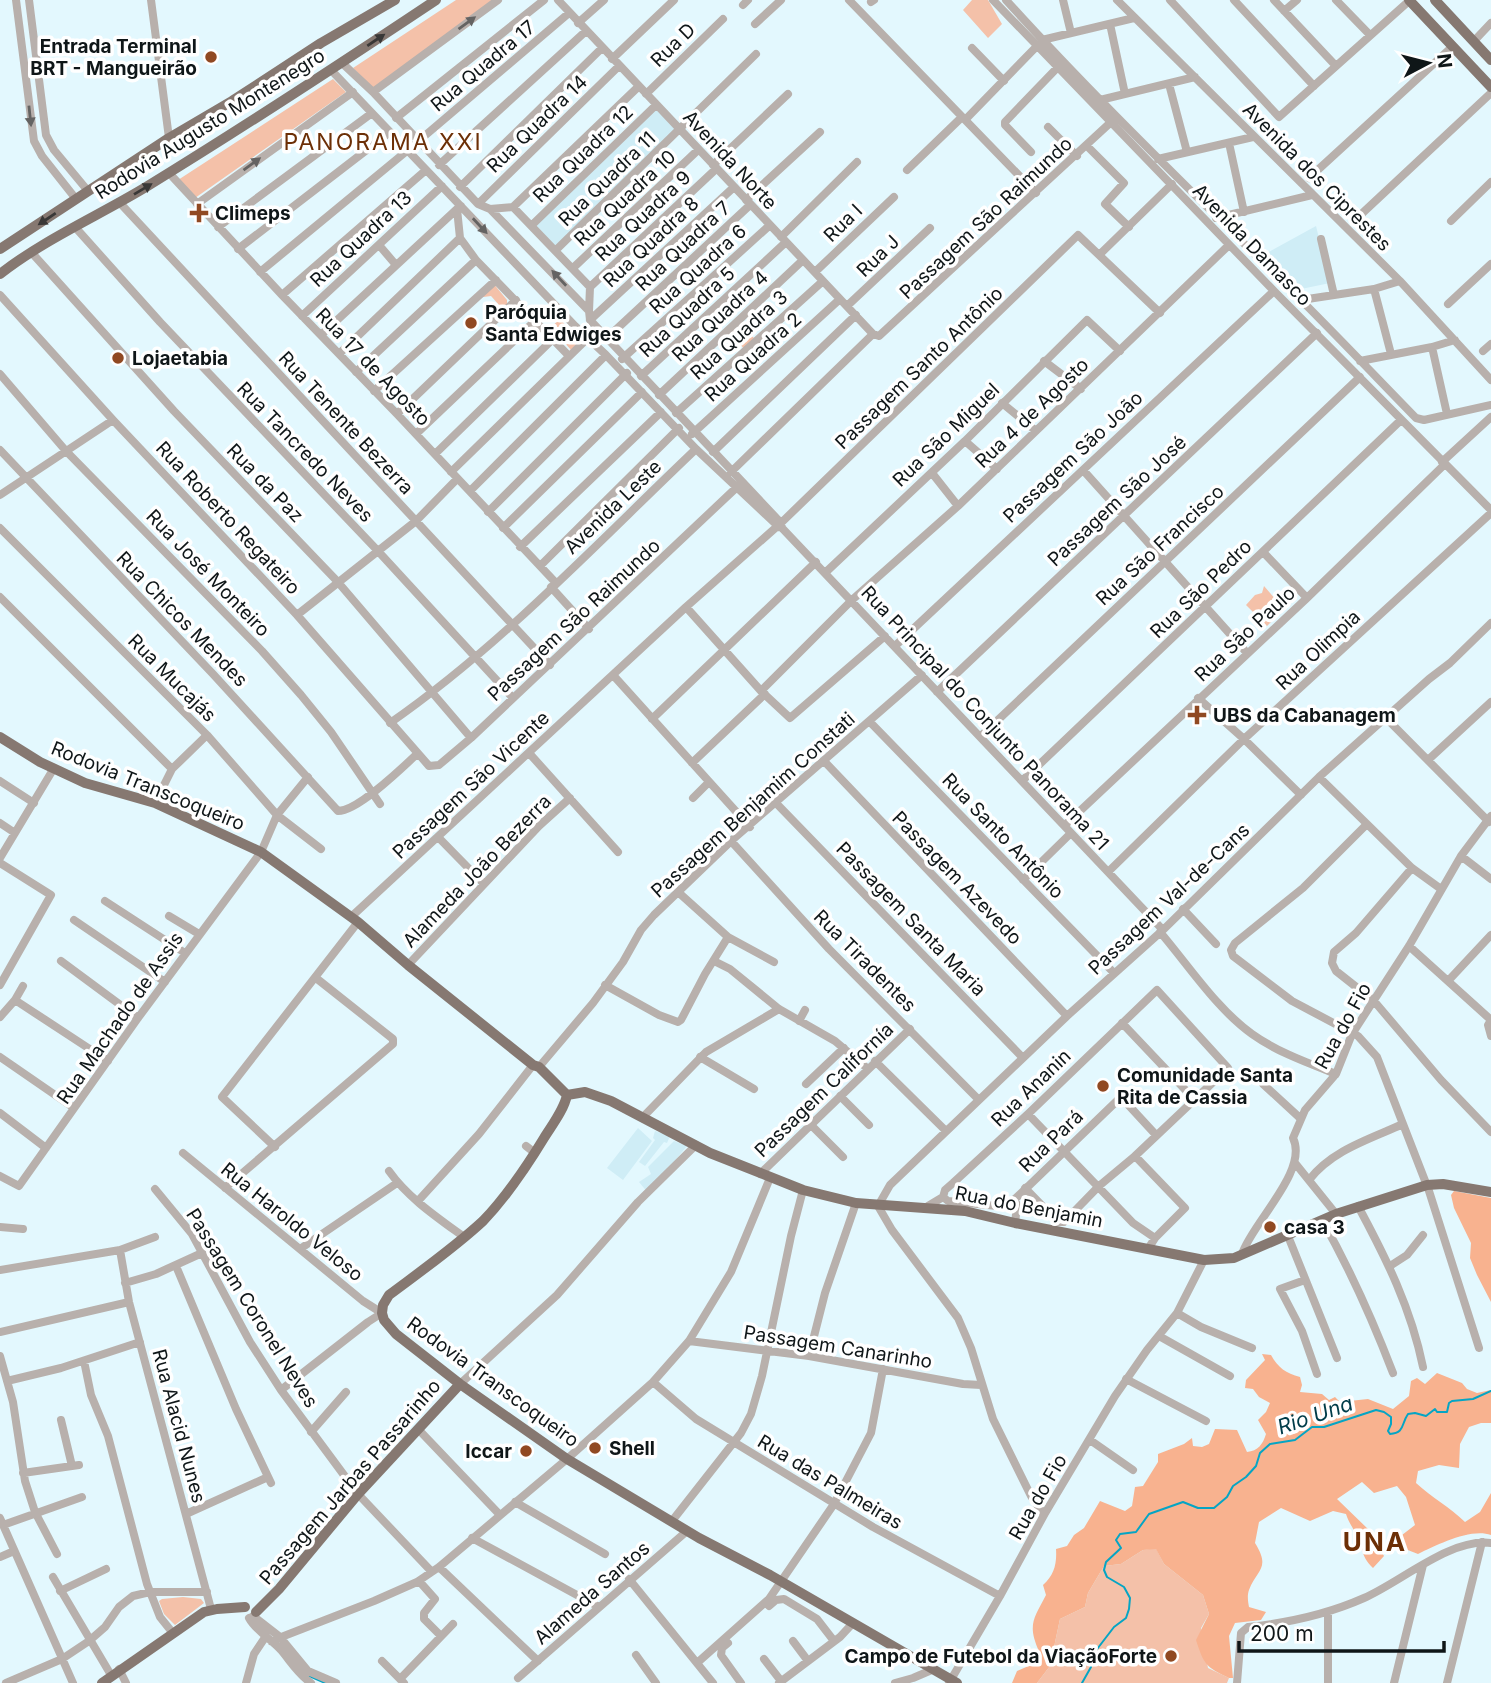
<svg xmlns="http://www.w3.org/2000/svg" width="1491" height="1683" font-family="Inter,sans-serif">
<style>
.built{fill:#cfedf6}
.green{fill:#f4c1a9}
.forest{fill:#f8b28f}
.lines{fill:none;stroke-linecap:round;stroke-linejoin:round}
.stream{stroke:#05a5c4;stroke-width:2}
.minor{stroke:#b8b0ac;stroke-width:8}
.major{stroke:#867871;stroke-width:10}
.oneway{fill:#646362}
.oneway2{fill:#393837}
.poi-dot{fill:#904922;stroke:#fff;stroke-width:2.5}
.labels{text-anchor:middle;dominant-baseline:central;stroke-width:7;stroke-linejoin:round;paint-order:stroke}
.street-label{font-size:19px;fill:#0f1618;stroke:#fff}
.poi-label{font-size:19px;font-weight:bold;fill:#0f1618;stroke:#fff;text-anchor:start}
.water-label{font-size:21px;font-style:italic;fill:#003c49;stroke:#fff}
.quarter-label{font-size:23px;letter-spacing:2px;fill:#6c2f06;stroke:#fff}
.district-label{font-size:26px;font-weight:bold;letter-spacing:2px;fill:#6c2f06;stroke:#fff}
</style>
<rect width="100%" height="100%" fill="#e3f8fe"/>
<path class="built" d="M656,107L678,128L556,248L535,225Z
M1316,226L1330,283L1301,289L1267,253Z
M638,1128L652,1141L623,1180L607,1168Z
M655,1131L670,1136L667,1143L664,1142L645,1166L639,1162L655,1140L653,1138Z
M674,1141L687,1146L648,1193L639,1182L651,1174L648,1167Z"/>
<path class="green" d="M456,0H495L374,89L353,68Z
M972,0H988L1002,24L988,38L963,10Z
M333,79L346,92L195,198L178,180Z
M493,283L507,300V305L497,315L499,305L491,296L476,298Z
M560,319L580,340L571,350L551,327Z
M740,325L754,338L744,349L731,333Z
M1264,586L1284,609L1267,626L1246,605L1255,595L1262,593Z
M1156,1548L1164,1564L1203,1595L1209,1614L1201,1628L1208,1668L1229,1678L1227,1683H1037L1050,1666L1060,1619L1085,1607L1088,1593L1104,1566L1121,1564L1143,1550Z
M183,1597L201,1599L204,1603L175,1625L164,1614L159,1601L162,1599Z"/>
<path class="forest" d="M1454,1191L1491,1198V1302L1477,1275L1470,1258L1471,1243L1454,1208L1451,1195Z
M1262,1354L1271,1355C1278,1368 1286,1373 1300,1377L1302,1385L1300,1392L1322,1394L1329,1400L1335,1397L1340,1402L1368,1399L1393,1409L1409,1396L1411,1381L1417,1378L1425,1384L1437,1373L1462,1383L1467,1389L1477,1393L1491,1390V1423H1481L1469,1427L1460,1444L1459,1468L1439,1465L1418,1471L1416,1483C1432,1498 1450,1507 1465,1522L1480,1512L1491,1493V1535C1470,1528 1437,1545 1418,1554L1400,1547L1402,1535L1415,1525L1406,1497L1397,1486L1374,1493L1362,1482L1337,1499L1369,1530L1384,1556L1373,1568C1359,1554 1365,1549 1357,1536C1353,1528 1349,1523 1346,1514L1333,1511L1310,1521L1281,1508L1259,1522L1255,1543C1271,1569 1257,1569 1249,1590C1247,1595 1248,1602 1249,1607L1266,1612L1261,1620L1235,1623L1229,1636L1233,1678H1229C1206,1667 1204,1665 1196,1640L1209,1614L1203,1595L1164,1564L1156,1549L1143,1550L1121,1564L1104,1566L1088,1593L1085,1607L1060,1619L1050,1666L1037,1683H1012L1017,1671L1031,1665L1039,1651C1027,1625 1034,1618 1046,1595L1043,1585C1054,1575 1057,1564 1056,1549L1067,1546L1074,1535L1084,1528L1100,1501L1125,1511L1132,1506L1135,1487L1143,1486L1158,1462V1454L1184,1444L1192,1438L1193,1446L1202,1447L1209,1444L1215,1429L1237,1430L1247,1452C1258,1451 1263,1444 1266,1434L1258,1420L1266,1412L1270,1403L1259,1397L1253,1389L1245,1388L1246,1380L1265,1360Z"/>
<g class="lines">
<path class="stream" d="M307,1675L325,1683
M1082,1683L1091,1667V1657L1114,1627L1126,1618L1129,1609L1130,1598L1124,1587L1107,1577L1104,1570L1106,1562L1121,1548L1116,1540L1120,1534L1136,1532L1149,1514L1183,1502L1198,1508H1214L1227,1497L1233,1486L1246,1477L1256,1466L1260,1453L1270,1444L1295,1440L1312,1427H1324L1376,1410L1384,1412L1391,1417V1424L1388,1431L1390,1434C1405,1433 1401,1424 1408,1414L1415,1413L1426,1416L1435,1409L1437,1412H1447L1449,1403L1452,1401L1473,1399L1491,1391"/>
<path class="minor" d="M16,0L34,141L42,156L76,199
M29,0L46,135L54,150L88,191
M151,0L169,138
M558,0L873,334L879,336L1110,123
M849,0L1036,193
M993,0L1274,291L1491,510
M1006,0C1100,104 1202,201 1301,300C1340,339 1378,379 1416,418L1424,420L1491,405
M1063,0L1071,33
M1117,0L1400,281L1491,380
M1170,0L1279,117L1409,1
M1234,0L1314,86
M1274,0L1336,66
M1336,0L1370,35
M871,2L874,0
M743,5L748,0
M1284,11L1297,0
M578,23L604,0
M755,24L781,0
M1110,24L1125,94
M1042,40L1134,18
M1474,41L1491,23
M972,48L1004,81
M612,59L674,0
M342,63L373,92L478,204L490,209L589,311L590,320L781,523L782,528L1163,930
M331,70L575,326L606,355L696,449L779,527
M1169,84L1187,152
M373,92L498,0
M646,94L723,19
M1100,100L1195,77
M396,118L544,0
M965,120L1037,46
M1048,127L1077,156
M1229,143L1244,212
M1087,146L1124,183L1105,204L1129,227
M1031,152L1005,125V122L1057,68
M1158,159L1253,137
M439,165L586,31
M713,165L788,94
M907,170L962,117
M169,173L282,295L397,414L556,583
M1309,178L1452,47
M460,187L602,48
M746,200L820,132
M120,203L550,665
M197,204L353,92
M478,204L619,66
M461,206L457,209L460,238L476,260L569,356
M513,207L638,87
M490,209L513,207L590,287L589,311
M1216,218L1312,195
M1355,220L1491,93
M1451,221L1491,182
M532,225L656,105
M75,227L160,322L377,550L513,698
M218,227L372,113
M781,237L857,162
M1321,239L1334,295
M379,245L396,265
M238,249L390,132
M556,250L756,54
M32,253L174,411L337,581L471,738
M1099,255L1172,184
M573,268L698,150
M260,272L408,150L569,13
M815,272L894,197
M590,287L716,169
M1374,289L1391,354
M0,295L113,420L297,615L429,766L439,765L471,738L736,488
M282,295L426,170
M1301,300L1374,289L1400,281
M1448,304L1491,264
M847,306L930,228
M302,316L442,186
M590,320L734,187
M321,335L457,209
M607,338L750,205
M1432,347L1447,414
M1483,351L1491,344
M339,354L460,238
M622,359L770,225
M1044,361L1081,389
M1360,361L1432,347L1455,340
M356,372L476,260
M0,374L66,451L262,651L301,695L331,732L380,804
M641,376L786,242
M374,391L496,280
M659,395L803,260
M1002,403L1036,431
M676,413L823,281
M397,414L516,300
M416,434L536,320
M692,434L840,299
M965,441L997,469
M0,450L213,674L338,811C358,811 402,768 417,754
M713,452L856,315
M435,454L553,339
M1442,462L1491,417
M1083,470L1247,653
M451,472L588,338
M731,472L873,334
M932,473L958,506
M470,491L606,355
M0,495L113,420
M488,512L627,373
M0,528L207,735L277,815L321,849
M503,528L642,392
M520,547L661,412
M1263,552L1307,598
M540,566L679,428
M826,572L965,441L1087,320L1120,351
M551,587L589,629
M0,597L172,769
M686,607L761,691L790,718L885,636
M297,615L416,521L457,479
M895,646L1274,291
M613,675L750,827
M761,691L852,600L958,506L1229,245
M937,692L1317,333
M1198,698L1244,739L1301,795
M1385,717L1489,822
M652,719L816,562
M869,721L1114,973
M390,723C502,645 597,543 696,449
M981,736L1360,377
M529,753L618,852
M1428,760L1491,702
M824,761L1067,1016
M692,763L765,694
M1319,777L1412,868L1441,889
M1023,780L1401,420
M0,781L34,803
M693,798L709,782
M155,803L172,769L207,735
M776,803L1023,1058
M0,823L15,833
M1065,825L1307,598L1445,464
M1366,825L1303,888L1235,943L1231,950L1233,956L1292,1001L1358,1036L1377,1057L1429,1191L1479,1348
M438,837L484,884
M731,841L829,949L979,1100
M1461,856L1491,879
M0,858L54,768
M0,863L51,895L0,985
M1412,868L1356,933L1334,952L1332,963L1336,971L1374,1001L1441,1080L1491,1132
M1108,872L1244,739L1491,513
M1023,880L1071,833
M678,892L728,937L774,962
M105,901L185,953
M1183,909L1216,944
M169,916L199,934
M351,917L686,607L781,523L1078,235L1160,313
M74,920L165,982
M1160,932C1189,966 1216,1008 1252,1034C1277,1052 1308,1063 1336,1074
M1409,946L1491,1020
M61,961L138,1018
M714,961L730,969L779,1009L835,1041L868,1069
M408,965L539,826L570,798
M1448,981L1491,935
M605,985L659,1015L678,1022L681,1020L705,974L728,937
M15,1000L108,1061
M0,1017L15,1000L23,986
M1491,1020L1488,1025L1491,1036
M799,1021L805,1010
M1122,1023L1194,1099
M0,1057L74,1108
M700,1057L754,1089
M875,1061L946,1131
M539,1067L593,1003L623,962L641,930L654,915L731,841L922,675
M806,1084L844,1048
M1263,1084L1300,1118
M840,1096L869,1125
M0,1113L46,1148
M1028,1114L1133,1223L1155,1238
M643,1117L706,1052L779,1009
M811,1125L843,1157
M526,1146L535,1153
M275,1147L222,1097L358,922
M183,1153L363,1301L382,1313
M1135,1156L1185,1208L1155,1238L1148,1249
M1295,1163L1336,1214
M389,1171C408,1198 438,1218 464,1237
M760,1174L910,1029
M0,1176L19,1186L138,1018L261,852L277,815L308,777
M1309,1180C1332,1150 1370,1139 1403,1124
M225,1188L393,1044V1039L316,978
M155,1189L192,1234L250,1342L281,1390L358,1494L431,1571
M943,1197L948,1201L997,1206L1015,1199L1121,1097L1156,1135
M1015,1199L1017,1206L1015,1223
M418,1201L479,1134L533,1065
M928,1206L943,1197L945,1190L953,1183L1028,1114L1157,990L1228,1068L1135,1156L1099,1186L1064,1222H1058L1025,1188
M1358,1206C1386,1258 1411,1308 1423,1367
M1322,1220C1350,1269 1373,1321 1393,1373
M0,1227L23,1229
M1288,1236L1337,1358
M300,1249L397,1183
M120,1250L129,1302L211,1609
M1242,1254C1252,1223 1309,1171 1293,1138L1305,1110L1336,1074L1352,1034L1409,946L1461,856L1491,816
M176,1266L236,1409L271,1483
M1390,1266L1407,1255L1423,1235
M0,1270L120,1250L155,1237
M1305,1280L1280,1289L1302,1331L1317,1374
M125,1283L156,1274L202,1253
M1177,1313L1201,1327L1252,1348
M0,1332L129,1302
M1159,1336L1230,1376
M689,1341L809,1356L963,1384L981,1385
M0,1356L13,1402L25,1481L35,1512L57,1554
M809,1356L825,1293L856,1203
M84,1361L91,1395L108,1436L147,1584L160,1617L172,1632
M1126,1379L1206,1421
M7,1381L61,1368L140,1342
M653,1382L696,1419L873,1527L1000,1596
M460,1384L557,1295L638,1202L696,1145
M281,1390L368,1322L382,1313
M61,1420L72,1466
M418,1429L500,1515
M311,1432L346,1392
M1090,1440L1133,1470
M23,1473L79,1465
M515,1502L605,1554
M186,1514L268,1477
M1044,1515L1031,1496L993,1419L971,1348L958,1318L892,1230L878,1206L890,1185L1067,1016L1163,930L1319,777L1429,679L1450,663L1491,623
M0,1518L73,1683
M672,1521L741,1433L751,1414L762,1376L791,1236L803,1190
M3,1525L82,1497
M472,1538L599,1607
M0,1557L14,1551
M439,1567L538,1661
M53,1577L111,1675
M629,1579L713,1683
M419,1581L435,1599L424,1613V1619L441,1636
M60,1591L106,1569
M769,1606L776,1600L784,1599L817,1619L834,1641
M253,1616L280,1637L308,1671L336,1683
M249,1618C256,1631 270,1638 281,1650C291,1662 298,1674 311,1683
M271,1641L374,1601L417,1582L439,1567L567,1459L653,1382L689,1341L731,1272L770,1178
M793,1641L808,1661
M728,1643L722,1648L721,1655L741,1683
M636,1655L656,1683
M764,1659L781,1681
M382,1661L404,1683
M697,1663L769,1599L834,1504L871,1433L883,1369
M119,1669L126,1683
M518,1678L687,1531
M400,1679L453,1624
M6,1683L62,1659L89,1641L105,1627L119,1607L133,1596L150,1592H207
M246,1683L254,1654L266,1636
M779,1683L840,1637L853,1623
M895,1683L913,1678L934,1669
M949,1683L1000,1596L1044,1515L1115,1396L1147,1350L1177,1313L1204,1260
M1237,1683L1241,1633L1248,1627C1287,1623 1328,1614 1364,1598C1401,1582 1450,1538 1491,1543
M1328,1683V1612
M1394,1683L1423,1565
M1447,1683L1482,1542"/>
<path class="major" d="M1409,0L1491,87
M1435,0L1491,60
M0,249L169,138L232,101L321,43L395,0
M0,274C45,239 98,216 146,187C244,127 340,64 436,0
M0,737L40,762L85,783L155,803L261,852L358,922L408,965L533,1065L539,1067L567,1095
M567,1095C564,1110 552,1125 544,1138C527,1166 506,1197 483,1221C454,1248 421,1271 389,1295L383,1305L382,1313L384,1320L396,1334L460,1384L567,1459L699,1538L770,1575L957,1683
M567,1095L585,1092L611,1101L710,1153L803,1190L856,1203L965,1211L1015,1223L1204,1260L1234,1258L1336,1214L1427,1185L1443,1184L1491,1192
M256,1612L279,1589L358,1494L460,1384
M102,1683L204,1612L217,1609L245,1607"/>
</g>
<defs><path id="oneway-solid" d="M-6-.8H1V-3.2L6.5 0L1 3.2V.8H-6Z" transform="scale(1.75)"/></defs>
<g class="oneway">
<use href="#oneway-solid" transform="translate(467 23) rotate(-36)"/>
<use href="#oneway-solid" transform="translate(30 116) rotate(84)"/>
<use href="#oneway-solid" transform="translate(252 164) rotate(-36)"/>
<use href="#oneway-solid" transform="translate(480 226) rotate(47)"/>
<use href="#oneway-solid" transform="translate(559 278) rotate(-133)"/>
</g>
<g class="oneway2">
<use href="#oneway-solid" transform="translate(376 40) rotate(-34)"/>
<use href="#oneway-solid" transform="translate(143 189) rotate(-31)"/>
<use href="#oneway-solid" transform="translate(47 219) rotate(146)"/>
</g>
<g class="poi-dot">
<circle cx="211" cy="57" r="7"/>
<path d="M195.5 202.5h7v7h7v7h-7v7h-7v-7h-7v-7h7z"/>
<circle cx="471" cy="323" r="7"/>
<circle cx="118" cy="358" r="7"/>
<path d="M1193.5 704.5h7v7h7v7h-7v7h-7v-7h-7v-7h7z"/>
<circle cx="1103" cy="1086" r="7"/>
<circle cx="1270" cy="1227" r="7"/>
<circle cx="595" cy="1448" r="7"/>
<circle cx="526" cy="1451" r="7"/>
<circle cx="1171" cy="1656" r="7"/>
</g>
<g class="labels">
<g class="street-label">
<text transform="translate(673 45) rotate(-44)">Rua D</text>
<text transform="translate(483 66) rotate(-40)">Rua Quadra 17</text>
<text transform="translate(210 124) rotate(-32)">Rodovia Augusto Montenegro</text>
<text transform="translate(537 124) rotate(-44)">Rua Quadra 14</text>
<text transform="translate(583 154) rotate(-44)">Rua Quadra 12</text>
<text transform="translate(730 160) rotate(47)">Avenida Norte</text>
<text transform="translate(1317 177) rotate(45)">Avenida dos Ciprestes</text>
<text transform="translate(607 179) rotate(-44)">Rua Quadra 11</text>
<text transform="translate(625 198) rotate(-43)">Rua Quadra 10</text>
<text transform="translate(643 216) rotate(-43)">Rua Quadra 9</text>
<text transform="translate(986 218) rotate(-43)">Passagem São Raimundo</text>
<text transform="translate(843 223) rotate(-44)">Rua I</text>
<text transform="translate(361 239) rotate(-43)">Rua Quadra 13</text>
<text transform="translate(651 242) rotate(-43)">Rua Quadra 8</text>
<text transform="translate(1252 245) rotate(46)">Avenida Damasco</text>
<text transform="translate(683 246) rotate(-43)">Rua Quadra 7</text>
<text transform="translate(878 256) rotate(-44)">Rua J</text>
<text transform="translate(698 269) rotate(-42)">Rua Quadra 6</text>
<text transform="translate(687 312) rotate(-43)">Rua Quadra 5</text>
<text transform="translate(720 316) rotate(-43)">Rua Quadra 4</text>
<text transform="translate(739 335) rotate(-42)">Rua Quadra 3</text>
<text transform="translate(753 357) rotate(-42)">Rua Quadra 2</text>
<text transform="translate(373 367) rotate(46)">Rua 17 de Agosto</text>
<text transform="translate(919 368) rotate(-44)">Passagem Santo Antônio</text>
<text transform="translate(1032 413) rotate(-44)">Rua 4 de Agosto</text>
<text transform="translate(346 423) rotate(47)">Rua Tenente Bezerra</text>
<text transform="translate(946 435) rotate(-44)">Rua São Miguel</text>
<text transform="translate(305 452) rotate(46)">Rua Tancredo Neves</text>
<text transform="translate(1073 457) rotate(-43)">Passagem São João</text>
<text transform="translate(265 483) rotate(46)">Rua da Paz</text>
<text transform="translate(1117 501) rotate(-43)">Passagem São José</text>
<text transform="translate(613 507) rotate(-44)">Avenida Leste</text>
<text transform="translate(228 518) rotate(47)">Rua Roberto Regateiro</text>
<text transform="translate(1160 545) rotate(-43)">Rua São Francisco</text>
<text transform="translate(208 573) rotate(46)">Rua José Monteiro</text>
<text transform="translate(1201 589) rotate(-44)">Rua São Pedro</text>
<text transform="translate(182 619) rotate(46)">Rua Chicos Mendes</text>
<text transform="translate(574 620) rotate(-43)">Passagem São Raimundo</text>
<text transform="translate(1245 634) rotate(-43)">Rua São Paulo</text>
<text transform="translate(1318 650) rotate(-43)">Rua Olimpia</text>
<text transform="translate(172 678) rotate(45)">Rua Mucajás</text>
<text transform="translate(985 718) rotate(47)">Rua Principal do Conjunto Panorama 21</text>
<text transform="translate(471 785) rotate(-43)">Passagem São Vicente</text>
<text transform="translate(148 786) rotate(22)">Rodovia Transcoqueiro</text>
<text transform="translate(753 805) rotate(-42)">Passagem Benjamim Constati</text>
<text transform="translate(1003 836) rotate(46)">Rua Santo Antônio</text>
<text transform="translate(477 871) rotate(-46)">Alameda João Bezerra</text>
<text transform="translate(957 878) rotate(46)">Passagem Azevedo</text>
<text transform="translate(1169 899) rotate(-43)">Passagem Val-de-Cans</text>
<text transform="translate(911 919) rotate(46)">Passagem Santa Maria</text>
<text transform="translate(865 961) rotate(45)">Rua Tiradentes</text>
<text transform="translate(120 1018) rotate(-55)">Rua Machado de Assis</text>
<text transform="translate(1343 1026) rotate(-61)">Rua do Fio</text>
<text transform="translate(1031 1088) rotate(-44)">Rua Ananin</text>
<text transform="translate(824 1090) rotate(-44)">Passagem Californía</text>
<text transform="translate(1051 1141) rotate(-44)">Rua Pará</text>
<text transform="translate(1029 1207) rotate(11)">Rua do Benjamin</text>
<text transform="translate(292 1222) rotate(39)">Rua Haroldo Veloso</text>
<text transform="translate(252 1308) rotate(58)">Passagem Coronel Neves</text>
<text transform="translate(838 1347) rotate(9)">Passagem Canarinho</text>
<text transform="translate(493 1382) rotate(36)">Rodovia Transcoqueiro</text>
<text transform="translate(179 1426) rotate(75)">Rua Alacid Nunes</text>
<text transform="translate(350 1482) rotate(-49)">Passagem Jarbas Passarinho</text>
<text transform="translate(830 1482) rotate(31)">Rua das Palmeiras</text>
<text transform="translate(1038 1497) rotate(-60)">Rua do Fio</text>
<text transform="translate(592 1593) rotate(-41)">Alameda Santos</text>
</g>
<g class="poi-label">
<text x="197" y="46" text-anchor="end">Entrada Terminal<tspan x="197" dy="22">BRT - Mangueirão</tspan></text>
<text x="215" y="213">Climeps</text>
<text x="485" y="312">Paróquia<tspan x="485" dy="22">Santa Edwiges</tspan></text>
<text x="132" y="358">Lojaetabia</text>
<text x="1213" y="715">UBS da Cabanagem</text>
<text x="1117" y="1075">Comunidade Santa<tspan x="1117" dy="22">Rita de Cassia</tspan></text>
<text x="1284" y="1227">casa 3</text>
<text x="609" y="1448">Shell</text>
<text x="512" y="1451" text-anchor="end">Iccar</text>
<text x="1157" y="1656" text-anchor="end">Campo de Futebol da ViaçãoForte</text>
</g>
<g class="water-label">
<text transform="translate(1315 1415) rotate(-19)">Rio Una</text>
</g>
<g class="quarter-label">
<text x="383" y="142">PANORAMA XXI</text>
</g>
<g class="district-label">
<text x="1375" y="1541">UNA</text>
</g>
</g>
<g transform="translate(1428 63) rotate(83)" stroke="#ffffff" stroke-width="5" paint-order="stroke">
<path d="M0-5L12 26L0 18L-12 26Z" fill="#0f1618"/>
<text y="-10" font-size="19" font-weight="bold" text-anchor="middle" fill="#0f1618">N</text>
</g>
<path d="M1239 1641v10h205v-10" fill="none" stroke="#0f1618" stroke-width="3.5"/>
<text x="1250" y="1641" font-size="21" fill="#0f1618" stroke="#ffffff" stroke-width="5" paint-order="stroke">200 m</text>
</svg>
